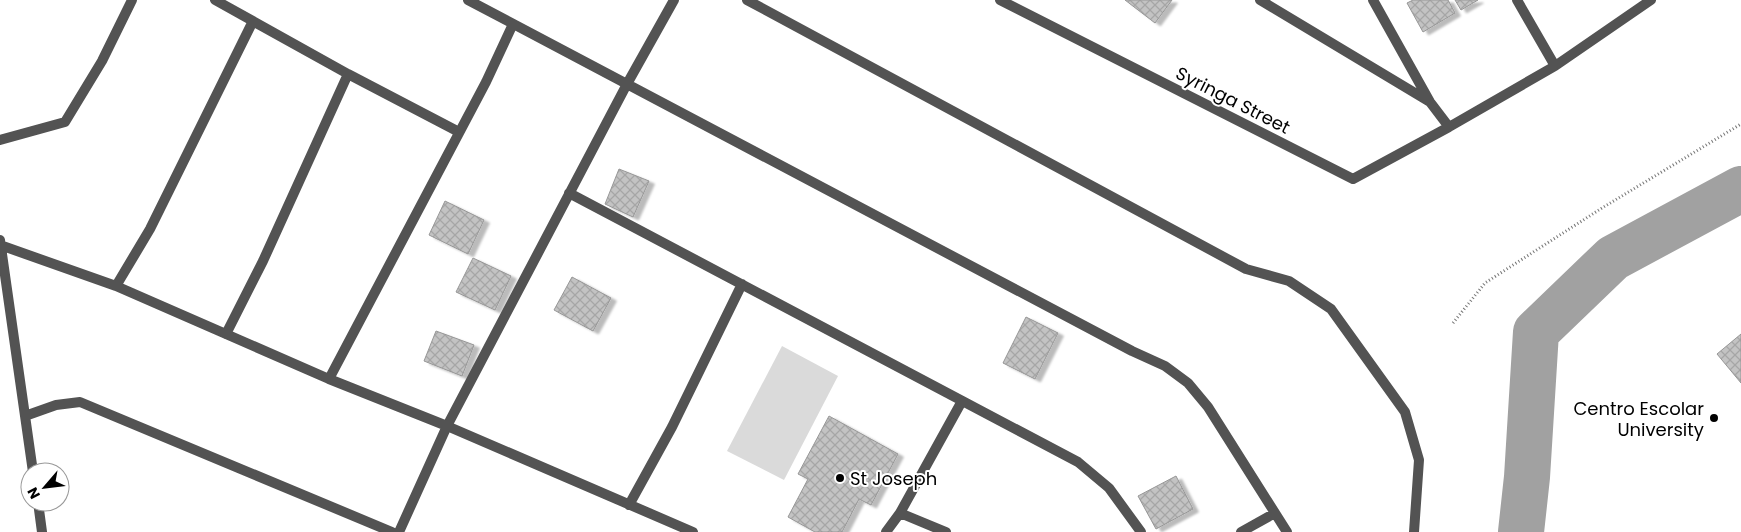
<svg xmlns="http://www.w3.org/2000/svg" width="1741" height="532" font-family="Poppins,sans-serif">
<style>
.park{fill:#dadada}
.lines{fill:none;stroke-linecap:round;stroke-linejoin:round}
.river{stroke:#a1a1a1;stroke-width:46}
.building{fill:url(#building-cross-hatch);stroke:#979797;filter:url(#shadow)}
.path{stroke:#757575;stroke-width:3;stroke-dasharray:1 2.5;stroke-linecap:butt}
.minor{stroke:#535353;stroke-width:10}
.poi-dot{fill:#000;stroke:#fff;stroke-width:2}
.labels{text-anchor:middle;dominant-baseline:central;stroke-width:4;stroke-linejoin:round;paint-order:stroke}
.street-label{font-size:18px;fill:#000;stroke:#fff}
.poi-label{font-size:18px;fill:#000;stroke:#fff;text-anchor:end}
</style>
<defs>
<pattern id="building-cross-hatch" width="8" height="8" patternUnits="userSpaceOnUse" patternTransform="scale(1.25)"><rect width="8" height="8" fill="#c3c3c3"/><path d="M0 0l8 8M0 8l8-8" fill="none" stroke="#a6a6a6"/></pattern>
<filter id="shadow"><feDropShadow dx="5.5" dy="3" stdDeviation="1" flood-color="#0004"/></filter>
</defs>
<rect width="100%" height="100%" fill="#fff"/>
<path class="park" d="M782,346L838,376L784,480L727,451Z"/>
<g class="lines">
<path class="river" d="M1521,532L1527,477L1536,332L1613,258L1741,189"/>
</g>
<path class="building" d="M1125,0H1172L1155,23Z
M1413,0H1448L1455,13L1423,32L1407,3Z
M1455,0H1478L1461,10Z
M619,169L649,181L633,217L605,204Z
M445,201L484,220L468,254L429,235Z
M473,258L511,276L495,310L456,292Z
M572,277L611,298L593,331L554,310Z
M1026,317L1058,333L1035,379L1003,363Z
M436,331L474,345L462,376L424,361Z
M1741,334V383L1717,354Z
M829,416L898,454L871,505L859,499L842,532H815L788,517L808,479L798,474Z
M1176,476L1193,509L1156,529L1138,496Z"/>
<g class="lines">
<path class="path" d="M1453,323L1485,283L1602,208L1741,124"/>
<path class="minor" d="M215,0L348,74L459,132
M468,0L1132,351L1165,366L1188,383L1208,407L1287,532
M747,0L1246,269L1289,281L1331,309L1405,412L1419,460L1414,532
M1000,0L1353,179L1449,127L1555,66L1651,0
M1260,0L1430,102
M1373,0L1430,102L1449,127
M1517,0L1555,66
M0,140L65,122L102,61L132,0
M569,193L1078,462L1109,488L1141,532
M0,240L33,472
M0,245L116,286L329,379L447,426L693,532
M116,286L150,229L253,21
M226,334L263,261L348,74
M329,379L486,82L513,24
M25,416L56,405L80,402L392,532
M38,502L42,532
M629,505L672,427L742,284
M900,513L946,532
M399,532L447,426L627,84L674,0
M886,532L900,513L962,401
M1241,532L1275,513"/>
</g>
<g class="poi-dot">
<circle cx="1714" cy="418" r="5"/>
<circle cx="840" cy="478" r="5"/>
</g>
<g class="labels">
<g class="street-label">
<text transform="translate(1233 100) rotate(27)">Syringa Street</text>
</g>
<g class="poi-label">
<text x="1704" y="408">Centro Escolar<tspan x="1704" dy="21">University</tspan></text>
<text x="850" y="478" text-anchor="start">St Joseph</text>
</g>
</g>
<g transform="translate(45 487) rotate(242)"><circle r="24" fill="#ffffff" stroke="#999999"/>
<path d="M0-4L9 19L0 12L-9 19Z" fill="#000000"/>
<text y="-8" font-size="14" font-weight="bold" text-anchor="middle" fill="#000000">N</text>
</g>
</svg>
